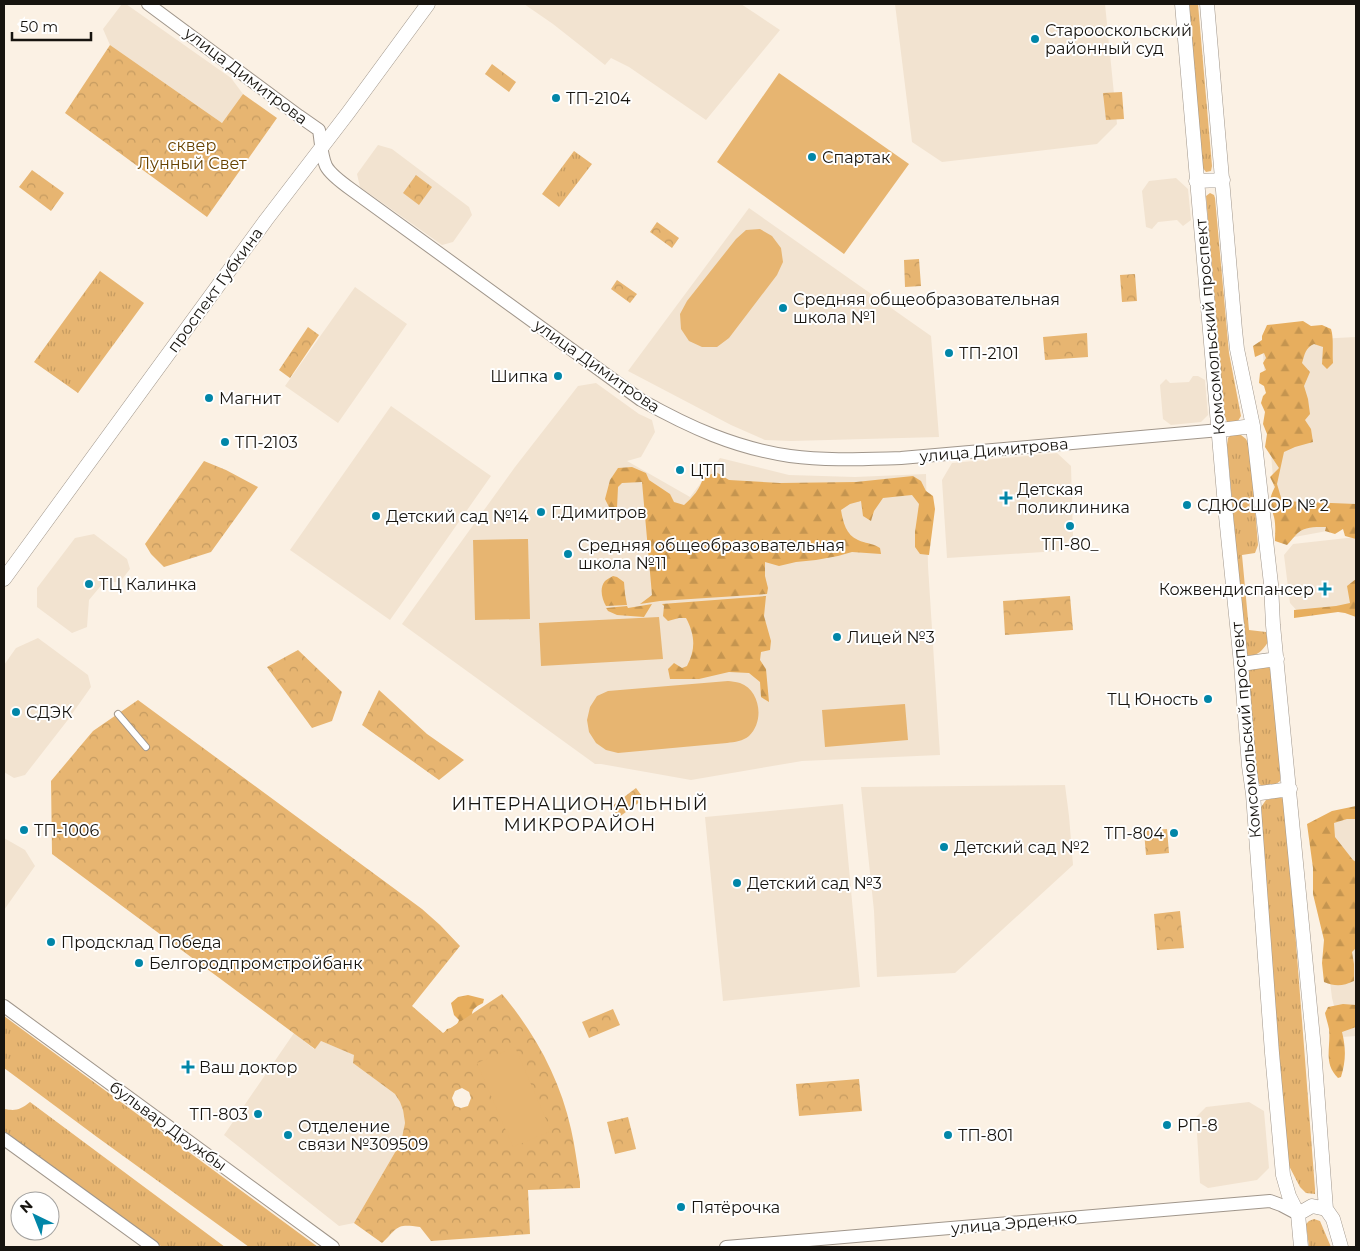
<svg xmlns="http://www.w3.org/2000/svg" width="1360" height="1251" font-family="Montserrat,sans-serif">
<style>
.built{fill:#f2e3d0}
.grass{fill:url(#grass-tufts)}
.forest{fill:url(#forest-firs)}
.park{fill:url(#park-crowns);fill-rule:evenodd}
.pitch{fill:#e7b571}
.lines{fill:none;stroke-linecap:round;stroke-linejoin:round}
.pedestrian-casing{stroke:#a0968b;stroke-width:8}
.secondary-casing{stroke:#a0968b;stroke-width:14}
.primary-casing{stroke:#a0968b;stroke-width:15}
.pedestrian{stroke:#fff;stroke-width:6}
.secondary{stroke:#fff;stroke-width:12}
.primary{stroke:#fff;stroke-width:14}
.poi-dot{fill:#0186a8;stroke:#fff;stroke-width:2}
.labels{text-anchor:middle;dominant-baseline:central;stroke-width:4;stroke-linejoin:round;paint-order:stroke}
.poi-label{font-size:16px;fill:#17140f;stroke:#fff;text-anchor:start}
.street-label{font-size:16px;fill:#17140f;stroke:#fff}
.park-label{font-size:16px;fill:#674200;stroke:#fff}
.neighbourhood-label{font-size:18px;letter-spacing:1px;fill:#17140f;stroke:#fff}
</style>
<defs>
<pattern id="grass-tufts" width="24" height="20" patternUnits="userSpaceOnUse" patternTransform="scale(1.25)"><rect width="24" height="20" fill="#e7b571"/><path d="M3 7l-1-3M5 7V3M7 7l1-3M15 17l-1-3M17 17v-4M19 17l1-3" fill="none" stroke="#c59b61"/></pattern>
<pattern id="forest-firs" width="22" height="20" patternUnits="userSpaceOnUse" patternTransform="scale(1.25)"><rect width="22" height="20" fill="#e7ae5e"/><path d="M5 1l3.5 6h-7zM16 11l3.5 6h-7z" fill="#c59550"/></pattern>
<pattern id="park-crowns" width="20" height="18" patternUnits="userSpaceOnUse" patternTransform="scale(1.25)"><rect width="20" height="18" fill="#e7b571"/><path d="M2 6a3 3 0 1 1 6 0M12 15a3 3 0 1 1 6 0" fill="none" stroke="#c59b61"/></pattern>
</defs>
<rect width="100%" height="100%" fill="#fbf1e4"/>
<path class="built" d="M122,4H126L231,78L243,94L222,123L110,45L103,29Z
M524,4H741L780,30L706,120L629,67L611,58L605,65L553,24Z
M895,4H1105L1117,124L1097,144L942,162L912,142Z
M378,145L392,149L469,207L472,215L453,242L442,245L360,187L357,174Z
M1176,178L1188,189L1191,220L1183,226L1177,220L1158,222L1152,229L1146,227L1142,191L1149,181Z
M749,208L931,336L939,437L791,441L765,440L731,425L628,371Z
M355,287L407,324L338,423L285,386Z
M1356,337V529L1349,527L1278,540L1262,342Z
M1193,376H1198L1205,380L1208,415L1201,422L1171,425L1163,419L1160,385L1166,379L1170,383L1189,382Z
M596,383L639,414L652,420L655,432L641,457L627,461L690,497L720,458L789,475L855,477L926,474L928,566L940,755L802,761L691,780L601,764H595L402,624L515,467L578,386Z
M391,406L491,476L390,620L290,550Z
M1057,453L1071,466L1073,536L1059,551L947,558L942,480L952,463Z
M94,534L127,559L130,569L120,582H104L89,600L87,627L72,633L37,607V588L75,538Z
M1356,537V606L1299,613L1290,603L1284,555L1293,544Z
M38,638L88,675L91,687L67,721L25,775L14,778L4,772V665L16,648Z
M1065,785L1069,816L1073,865L955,973L877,977L874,911L861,787Z
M843,804L860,987L723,1001L705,817Z
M1356,814V1036L1342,1037L1332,998L1322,915L1323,817Z
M4,838L25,850L35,866L4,910Z
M294,1033L314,1049L321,1041L355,1055L354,1063L395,1094L400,1102L403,1110L405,1123L401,1142L354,1223L339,1226L224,1135Z
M1249,1102L1264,1111L1269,1168L1257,1180L1208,1188L1200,1183L1196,1117L1206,1107Z"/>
<path class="grass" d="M1189,4H1198L1212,166L1211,171L1206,172L1202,167Z
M574,151L592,164L559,207L542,194Z
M1210,193L1214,195L1215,198L1229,353L1241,416L1238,421L1233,424L1227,422L1224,414L1206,196Z
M100,271L144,303L78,393L34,362Z
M1232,434L1241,435L1246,439L1250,447L1258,545L1255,553L1242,555L1249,630L1266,632L1268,642C1262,651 1259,655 1248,656L1245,649L1227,445L1228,438Z
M1264,665L1269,667L1271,671L1281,764L1280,781C1274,787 1262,790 1257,781L1248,673L1251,667Z
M1280,797L1285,800L1315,1189V1194L1306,1193L1300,1187L1288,1164L1259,810L1266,800Z
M4,1016L318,1247H249L97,1137L4,1068Z
M30,1102L225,1247H162L4,1131V1109C16,1111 20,1110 30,1102Z
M1314,1219L1320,1221L1331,1247H1309L1306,1224L1309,1221Z"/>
<path class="forest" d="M1303,321L1311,326L1322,325L1331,329C1334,338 1332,352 1333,363L1327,369L1322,364L1323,347L1314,344C1305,348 1305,354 1302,363L1310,372L1304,386L1308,399L1310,414L1305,420L1311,429L1313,442L1295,447L1284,452L1277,484L1282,501L1356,504V539L1345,536L1343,529L1335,534L1325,531L1326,527C1314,527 1303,526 1295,536C1292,539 1290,542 1287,545L1275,541C1275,534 1276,525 1274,517C1270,503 1268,500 1275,487L1270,477L1279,468L1265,447L1267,434L1263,424L1265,412L1261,403L1263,396L1266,393L1264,386L1259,383L1260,373L1266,370L1263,363L1266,358L1264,353L1255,357L1253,346L1262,340V336L1267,325Z
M632,467L646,473L649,480L670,494L674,502L684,505C693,497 700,489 703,478L716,472L729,480L780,483L856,482L913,476L921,481L926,491L933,496L935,509L929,555L920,554L915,547V532L919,504L912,495L883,498L874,511L871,521L863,516L861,501L850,504L841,510C843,522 846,535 858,540C866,544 870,542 880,548L881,554L852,552L838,556L816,560L796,562L779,566L765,562V576L768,588L767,594L660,601L640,604L652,595L642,482L622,483L618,487L617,508L611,511L605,499L610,480L618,468Z
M613,576L617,577L624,582L625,594L627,605L606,606C602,599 599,588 605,581C607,579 610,578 613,576Z
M1356,579V617L1345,613L1338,612L1294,618V610L1336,606L1350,603L1347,586Z
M766,596L764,616L771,641L770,650L761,652L760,660L766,669L769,702L761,697L760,682L749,673L729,672L699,679H670L668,669L674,663L682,668L687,666C696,649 695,635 686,618H679L668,621L663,616L664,606L662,604Z
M652,604L644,617L617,615L608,611L606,608L627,606L628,608C636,607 644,605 652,604Z
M1356,806V819H1347L1334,823L1335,837L1353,860L1356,862V948L1352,952L1354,964V981C1343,986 1336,987 1324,982L1322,963L1324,940L1313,894V868L1307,824L1332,811Z
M468,995L484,999L483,1003C474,1008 471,1009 472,1020L442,1036L447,1029C453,1028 457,1026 459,1020L454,1015L451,1003L458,997Z
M1343,1004L1356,1005V1027L1342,1032C1346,1048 1346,1061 1341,1077L1338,1078C1323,1063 1331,1048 1329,1029C1328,1024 1326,1018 1325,1013L1328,1007Z"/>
<path class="park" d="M110,45L222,123L243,94L277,118L207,217L65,113Z
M492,64L516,82L509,92L485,74Z
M1122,92L1124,119L1106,120L1103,93Z
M32,170L64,193L51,211L19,187Z
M416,175L432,187L419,205L403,193Z
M657,222L679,238L672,248L650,232Z
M919,259L921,286L905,287L904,260Z
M1135,274L1137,301L1122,302L1120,275Z
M617,280L637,294L630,303L611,289Z
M308,327L319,335L290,378L279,370Z
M1087,333L1088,357L1045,360L1043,337Z
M204,461L226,470L258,487L211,552L164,567L151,554L145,544Z
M1070,596L1073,630L1005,635L1003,601Z
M298,650L342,692L332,721L312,728L267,667Z
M379,690L427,734L464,760L439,780L362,725Z
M138,700L422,909L440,925L460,946L412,1006L443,1033L502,994C535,1033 560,1079 571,1129C575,1146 577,1164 580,1182V1188L528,1190L530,1234L431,1241L420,1227C395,1223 398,1228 382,1243L354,1223L401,1142L405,1123L403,1110L400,1102L395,1094L353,1063L354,1055L321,1041L315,1049L52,854L51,781L93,731ZM462,1088L469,1092L471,1098L468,1106L461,1108L455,1106L452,1098L455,1091Z
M636,788L644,799L619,817L611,807Z
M1167,829L1169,853L1146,855L1144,831Z
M1180,911L1184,948L1157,950L1154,914Z
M613,1009L620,1025L589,1038L582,1022Z
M859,1079L862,1111L799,1116L796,1084Z
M628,1117L636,1149L615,1154L607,1122Z"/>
<path class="pitch" d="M779,73L909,164L844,254L717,162Z
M760,229L772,236L781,248L783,262L777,275L729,338L717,347H702L689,341L681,329L680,314L687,301L736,239L746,230Z
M528,539L530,619L475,620L473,540Z
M659,617L663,659L541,666L539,623Z
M728,681C731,681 736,682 740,683C760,690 765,721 749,736C743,741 735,742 727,743L618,753L606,750L596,743L589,732L587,720L590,707L597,696L608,691Z
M905,704L908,740L825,747L822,710Z
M515,1047L551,1131L513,1147L477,1063Z"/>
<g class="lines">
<g class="pedestrian-casing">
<path id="pedestrian" d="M118,714L146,747"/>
</g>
<g class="secondary-casing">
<path id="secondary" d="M148,4L299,116L319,130C321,141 321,155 326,166C330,174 345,185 352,190L641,400C689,427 735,448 790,456C827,461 864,459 901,458L1220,430
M4,1006L333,1247
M4,1139L153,1247
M726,1247L1270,1201L1281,1205L1298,1214"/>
</g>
<g class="primary-casing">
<path id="primary" d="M1182,4L1225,506L1241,664L1249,766L1253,794L1272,1053L1283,1175L1289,1196L1298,1214L1301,1247
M1207,4L1235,330L1237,349L1253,426L1271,584L1273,625L1314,1049L1326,1209L1333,1219L1341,1247
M1196,181L1223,180
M1220,430L1253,426
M4,579L266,220L348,113L428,4
M1241,664L1277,659
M1253,794L1290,789
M1298,1214L1312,1206L1326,1209"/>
</g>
<use href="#pedestrian" class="pedestrian"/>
<use href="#secondary" class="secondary"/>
<use href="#primary" class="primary"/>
</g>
<g class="poi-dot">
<circle cx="1035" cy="39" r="5"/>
<circle cx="556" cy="98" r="5"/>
<circle cx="812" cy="157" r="5"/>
<circle cx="783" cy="308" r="5"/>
<circle cx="949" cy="353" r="5"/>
<circle cx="558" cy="376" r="5"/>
<circle cx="209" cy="398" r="5"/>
<circle cx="225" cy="442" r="5"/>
<circle cx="680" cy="470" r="5"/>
<path d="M1003.5 490.5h5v5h5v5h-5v5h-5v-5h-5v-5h5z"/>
<circle cx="1187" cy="505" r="5"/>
<circle cx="541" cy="512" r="5"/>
<circle cx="376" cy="516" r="5"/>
<circle cx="1070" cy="526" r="5"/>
<circle cx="568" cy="554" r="5"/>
<circle cx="89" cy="584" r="5"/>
<path d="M1322.5 581.5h5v5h5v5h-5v5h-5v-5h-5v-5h5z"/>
<circle cx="837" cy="637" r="5"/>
<circle cx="1208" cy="699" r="5"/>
<circle cx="16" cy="712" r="5"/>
<circle cx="24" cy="830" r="5"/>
<circle cx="1174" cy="833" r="5"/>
<circle cx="944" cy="847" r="5"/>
<circle cx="737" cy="883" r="5"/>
<circle cx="51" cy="942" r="5"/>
<circle cx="139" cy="963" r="5"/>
<path d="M185.5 1059.5h5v5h5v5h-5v5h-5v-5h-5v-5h5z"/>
<circle cx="258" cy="1114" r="5"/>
<circle cx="1167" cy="1125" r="5"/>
<circle cx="288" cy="1135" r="5"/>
<circle cx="948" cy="1135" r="5"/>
<circle cx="681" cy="1207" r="5"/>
</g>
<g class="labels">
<g class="poi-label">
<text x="1045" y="30">Старооскольский<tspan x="1045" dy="18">районный суд</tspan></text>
<text x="566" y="98">ТП-2104</text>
<text x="822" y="157">Спартак</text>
<text x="793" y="299">Средняя общеобразовательная<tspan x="793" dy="18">школа №1</tspan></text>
<text x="959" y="353">ТП-2101</text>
<text x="548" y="376" text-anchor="end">Шипка</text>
<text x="219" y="398">Магнит</text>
<text x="235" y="442">ТП-2103</text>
<text x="690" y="470">ЦТП</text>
<text x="1017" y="489">Детская<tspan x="1017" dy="18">поликлиника</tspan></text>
<text x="1197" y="505">СДЮСШОР № 2</text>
<text x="551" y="512">Г.Димитров</text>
<text x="386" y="516">Детский сад №14</text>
<text x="1070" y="544" text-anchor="middle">ТП-80_</text>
<text x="578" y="545">Cредняя общеобразовательная<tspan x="578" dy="18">школа №11</tspan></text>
<text x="99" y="584">ТЦ Калинка</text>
<text x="1314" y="589" text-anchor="end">Кожвендиспансер</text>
<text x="847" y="637">Лицей №3</text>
<text x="1198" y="699" text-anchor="end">ТЦ Юность</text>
<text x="26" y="712">СДЭК</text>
<text x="34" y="830">ТП-1006</text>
<text x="1164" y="833" text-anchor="end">ТП-804</text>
<text x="954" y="847">Детский сад №2</text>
<text x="747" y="883">Детский сад №3</text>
<text x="61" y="942">Продсклад Победа</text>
<text x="149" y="963">Белгородпромстройбанк</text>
<text x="199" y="1067">Ваш доктор</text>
<text x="248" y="1114" text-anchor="end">ТП-803</text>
<text x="1177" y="1125">РП-8</text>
<text x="298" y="1126">Отделение<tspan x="298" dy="18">связи №309509</tspan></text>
<text x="958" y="1135">ТП-801</text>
<text x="691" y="1207">Пятёрочка</text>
</g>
<g class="street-label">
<text transform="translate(246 76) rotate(37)">улица Димитрова</text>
<text transform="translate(215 290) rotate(-54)">проспект Губкина</text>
<text transform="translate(1210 327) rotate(-95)">Комсомольский проспект</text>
<text transform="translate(597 366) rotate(35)">улица Димитрова</text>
<text transform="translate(994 450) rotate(-5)">улица Димитрова</text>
<text transform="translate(1246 730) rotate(-95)">Комсомольский проспект</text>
<text transform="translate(168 1126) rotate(36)">бульвар Дружбы</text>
<text transform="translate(1014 1223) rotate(-5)">улица Эрденко</text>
</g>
<g class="park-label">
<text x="192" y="145">сквер<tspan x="192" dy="18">Лунный Свет</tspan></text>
</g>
<g class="neighbourhood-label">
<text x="580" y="804">ИНТЕРНАЦИОНАЛЬНЫЙ<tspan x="580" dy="21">МИКРОРАЙОН</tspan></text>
</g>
</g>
<rect width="1360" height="1251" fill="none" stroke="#17140f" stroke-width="10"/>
<g transform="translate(35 1216) rotate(317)"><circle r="24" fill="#ffffff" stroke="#a2a19f"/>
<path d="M0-4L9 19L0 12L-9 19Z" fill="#0186a8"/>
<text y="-8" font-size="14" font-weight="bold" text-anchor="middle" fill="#17140f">N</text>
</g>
<path d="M12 32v8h79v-8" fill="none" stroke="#17140f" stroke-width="2.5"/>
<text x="20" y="32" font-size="15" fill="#17140f" stroke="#ffffff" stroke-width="4" paint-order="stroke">50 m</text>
</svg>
